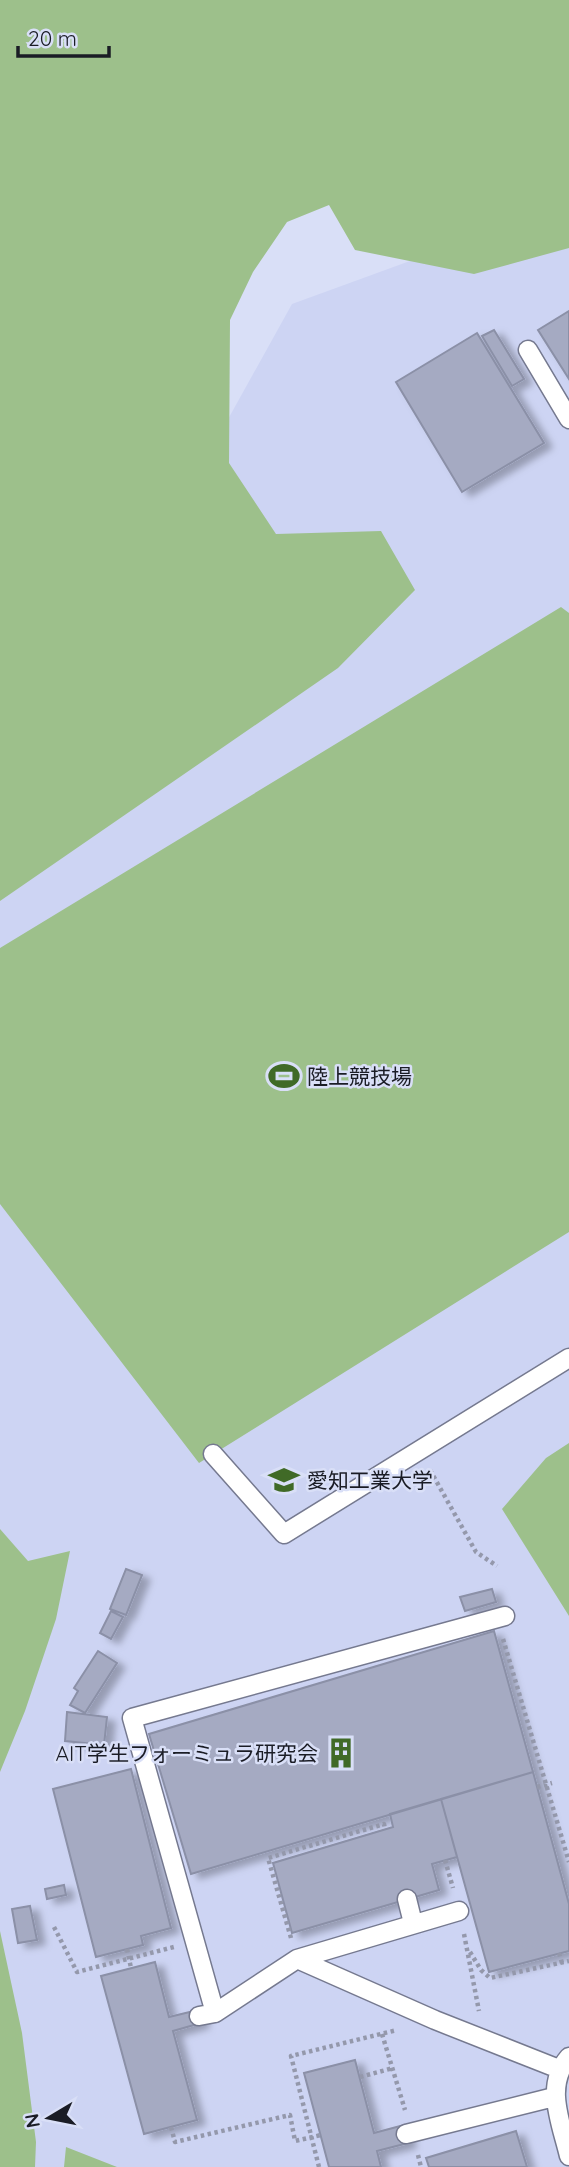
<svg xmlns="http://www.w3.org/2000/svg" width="569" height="2167" font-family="Quicksand,'Noto Sans JP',sans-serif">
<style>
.built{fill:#cdd4f3}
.green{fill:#9dc08b}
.building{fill:#a5aac2;stroke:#8b90a7;stroke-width:2;filter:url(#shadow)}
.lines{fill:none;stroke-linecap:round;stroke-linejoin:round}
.lane-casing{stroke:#75798f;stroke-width:21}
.path{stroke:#9498ab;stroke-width:4.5;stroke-dasharray:3.5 3.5;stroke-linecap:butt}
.lane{stroke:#fff;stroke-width:18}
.labels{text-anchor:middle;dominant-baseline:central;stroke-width:5;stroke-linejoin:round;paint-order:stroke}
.poi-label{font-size:21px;fill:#1a1c25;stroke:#d9dff7;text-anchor:start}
</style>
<defs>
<filter id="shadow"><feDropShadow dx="8" dy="4.5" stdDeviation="3.5" flood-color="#0004"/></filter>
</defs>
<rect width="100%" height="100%" fill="#d9dff7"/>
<path class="built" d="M569,203V2167H12L0,2130V830L292,304Z"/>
<path class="green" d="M0,0H569V248L474,274L355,250L329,205L287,222L253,272L230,320L229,463L276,534L381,531L415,590L338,668L0,901Z
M561,607L569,613V1232L199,1463L0,1204V948Z
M569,1443V1616L502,1509L546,1458Z
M0,1529L28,1561L70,1551L56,1619L25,1711L0,1772Z
M0,1931L22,2033L36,2142L35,2167H0Z
M66,2147L117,2167H64Z"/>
<path class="building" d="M569,311V379L538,330Z
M494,330L524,379L512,386L482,336Z
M477,333L544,443L462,492L396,382Z
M126,1569L142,1575L126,1615L110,1609Z
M492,1589L496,1602L465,1611L460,1597Z
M111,1611L123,1617L111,1639L100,1633Z
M494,1631L533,1772L191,1874L149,1734Z
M98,1651L117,1663L85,1713L70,1705L78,1691L74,1688Z
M67,1712L107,1717L104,1745L65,1741Z
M131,1769L171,1928L141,1936L143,1945L96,1957L53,1789Z
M533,1772L569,1904V1951L489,1972L441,1799Z
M441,1799L457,1857L432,1864L439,1890L292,1933L273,1863L393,1827L390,1814Z
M64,1885L66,1895L47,1899L45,1889Z
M30,1906L37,1940L18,1943L12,1909Z
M155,1962L169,2017L198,2010L201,2023L173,2031L197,2120L144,2134L101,1976Z
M355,2060L374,2133L404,2125L408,2143L377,2151L381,2167H329L304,2073Z
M516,2131L527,2167H429L426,2158Z"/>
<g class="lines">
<g class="lane-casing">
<path id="lane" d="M528,350L569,419
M213,1454L284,1534L569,1358
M407,1899L413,1923
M297,1959L435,2020L559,2069
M215,2013L132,1718L505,1616
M199,2016L215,2013L297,1959L459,1911
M569,2057C544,2086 561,2122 569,2156
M406,2134L554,2097"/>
</g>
<path class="path" d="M430,1470L476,1552L497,1566
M503,1639L569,1862
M537,1787L552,1783
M445,1860L453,1888
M54,1927L77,1972L174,1947
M464,1934L479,2011
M291,1938L268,1858L384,1824L385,1829
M127,1949L131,1968
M470,1952L481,1970L490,1978L569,1961
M559,1953L562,1963
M382,2034L405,2110
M360,2077L393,2068
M171,2127L175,2142L290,2115L295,2141L321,2135
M418,2155L421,2167
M319,2167L291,2056L397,2030"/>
<use href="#lane" class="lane"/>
</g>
<defs>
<g id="stadium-bare" transform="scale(2.415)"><path d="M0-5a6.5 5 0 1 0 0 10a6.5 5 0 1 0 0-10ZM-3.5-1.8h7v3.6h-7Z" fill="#406a27" stroke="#d9dff7" stroke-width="2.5" paint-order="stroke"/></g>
<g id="university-bare" transform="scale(2.415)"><path d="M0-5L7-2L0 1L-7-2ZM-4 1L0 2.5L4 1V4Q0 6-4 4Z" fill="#406a27" stroke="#d9dff7" stroke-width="2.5" paint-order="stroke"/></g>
<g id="building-bare" transform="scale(2.415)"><path d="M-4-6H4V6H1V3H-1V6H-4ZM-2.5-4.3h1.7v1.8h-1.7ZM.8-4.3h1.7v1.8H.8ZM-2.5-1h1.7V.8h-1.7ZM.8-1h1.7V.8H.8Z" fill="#406a27" stroke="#d9dff7" stroke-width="2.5" paint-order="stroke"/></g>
</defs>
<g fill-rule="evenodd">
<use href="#stadium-bare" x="284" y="1076"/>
<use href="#university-bare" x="284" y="1480"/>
<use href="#building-bare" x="341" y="1753"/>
</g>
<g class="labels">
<g class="poi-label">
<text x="307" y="1076">陸上競技場</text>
<text x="307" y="1480">愛知工業大学</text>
<text x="318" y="1753" text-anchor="end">AIT学生フォーミュラ研究会</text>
</g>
</g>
<g transform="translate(49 2118) rotate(260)" stroke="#d9dff7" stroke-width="5" paint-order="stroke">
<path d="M0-5L12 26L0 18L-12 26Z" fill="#1a1c25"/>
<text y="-10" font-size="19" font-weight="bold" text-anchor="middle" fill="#1a1c25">N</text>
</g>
<path d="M18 46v10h91v-10" fill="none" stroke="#1a1c25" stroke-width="3.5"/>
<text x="28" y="46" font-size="21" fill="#1a1c25" stroke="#d9dff7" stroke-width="5" paint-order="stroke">20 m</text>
</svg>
